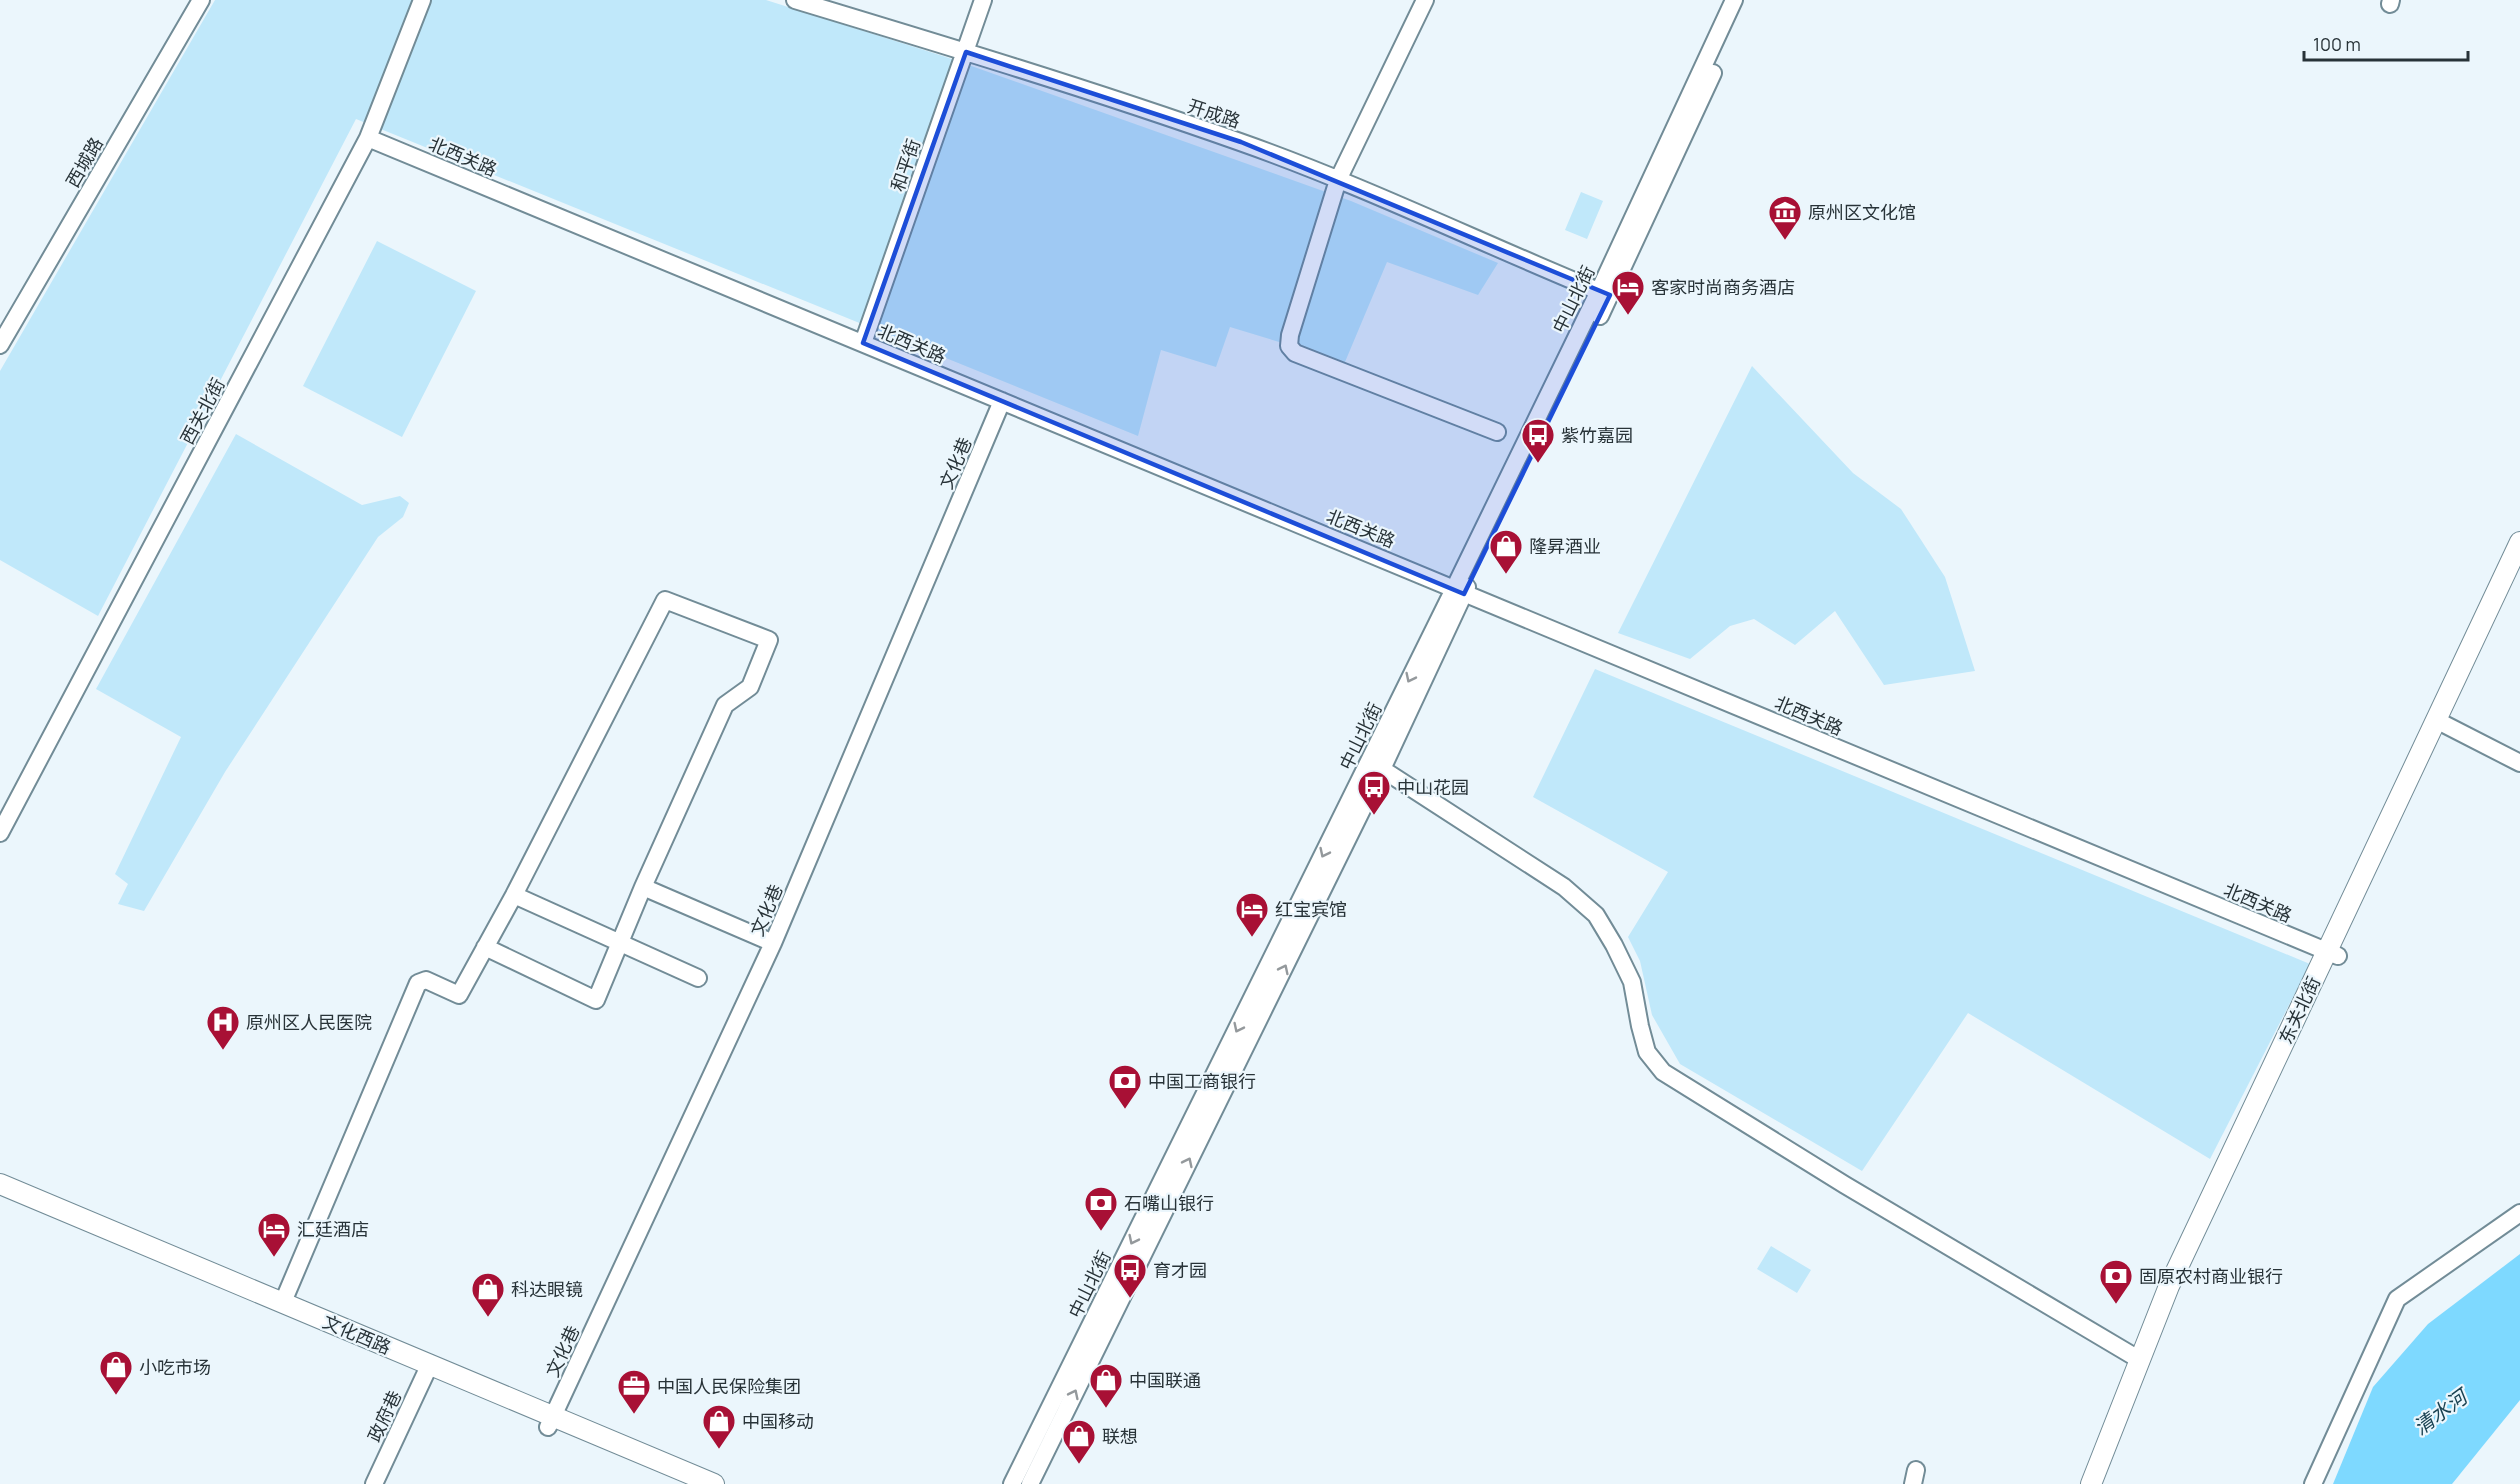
<svg xmlns="http://www.w3.org/2000/svg" width="2520" height="1484" font-family="Manrope,'Noto Sans SC',sans-serif">
<style>
.green{fill:#c0e8fa}
.water{fill:#7ed9ff}
.lines{fill:none;stroke-linecap:round;stroke-linejoin:round}
.minor-casing{stroke:#728c97;stroke-width:20}
.major-casing{stroke:#728c97;stroke-width:22}
.minor{stroke:#fff;stroke-width:16}
.major{stroke:#fff;stroke-width:20}
.oneway{stroke:#94999c}
.marked{fill:#1d4ed8;fill-opacity:0.2;stroke:#1d4ed8;stroke-width:4.5;stroke-linejoin:round}
.labels{text-anchor:middle;dominant-baseline:central;stroke-width:4.5;stroke-linejoin:round;paint-order:stroke}
.street-label{font-size:18px;fill:#283338;stroke:#ebf6fc}
.poi-label{font-size:18px;fill:#283338;stroke:#ebf6fc;text-anchor:start}
.water-label{font-size:20px;font-style:italic;fill:#1a4252;stroke:#ebf6fc}
</style>
<rect width="100%" height="100%" fill="#ebf6fc"/>
<path class="green" d="M215,0H766L946,57L1228,157L1351,201L1498,263L1478,295L1387,262L1345,362L1230,327L1216,367L1161,350L1138,436L356,119L98,616L0,560V371Z
M1581,192L1603,201L1587,239L1565,230Z
M377,241L476,291L402,437L303,386Z
M1752,366L1853,473L1901,509L1945,577L1975,671L1884,685L1835,611L1795,645L1754,619L1730,626L1690,659L1618,633Z
M236,434L362,505L400,496L409,503L403,517L378,537L225,772L144,911L118,904L128,884L115,874L181,737L96,689Z
M1595,669L2310,964L2210,1159L1968,1013L1862,1171L1680,1064L1652,1015L1640,961L1628,937L1668,872L1533,797Z
M1771,1246L1811,1270L1797,1293L1757,1269Z"/>
<path class="water" d="M2520,1254V1400L2452,1484H2333L2373,1387L2428,1324Z"/>
<g class="lines">
<g class="minor-casing">
<path id="minor" d="M795,0C944,45 1093,90 1240,142C1365,186 1485,245 1608,295
M1425,0L1338,180L1290,335L1289,346L1295,353L1497,432
M2390,4L2391,0
M368,138L2338,956
M1600,316L1713,73
M863,343L983,0
M0,345L201,0
M2436,720L2520,763
M1382,769L1564,887L1596,915L1614,945L1632,982L1640,1026L1647,1052L1663,1072L1845,1185L2140,1360
M0,833L368,138L422,0
M514,895L698,978
M485,947L596,1000L643,887
M283,1302L418,983L426,980L459,995L514,895L665,600L769,640L750,687L725,705L643,887L773,943
M548,1427L773,943L1002,401
M374,1484L430,1364
M1012,1484L1454,589L1599,291L1734,0
M1030,1484L1382,769L1467,587
M1913,1484L1916,1470
M2313,1484L2397,1299L2520,1213"/>
</g>
<g class="major-casing">
<path id="major" d="M0,1184L714,1484
M2091,1484L2169,1286L2520,542"/>
</g>
<use href="#minor" class="minor"/>
<use href="#major" class="major"/>
</g>
<defs><path id="oneway-chevron" d="M-2-3.5L2.5 0L-2 3.5" fill="none" stroke-width="1.6" stroke-linecap="round" stroke-linejoin="round" transform="scale(1.5)"/></defs>
<g class="oneway">
<use href="#oneway-chevron" transform="translate(1410 678) rotate(116)"/>
<use href="#oneway-chevron" transform="translate(1324 853) rotate(116)"/>
<use href="#oneway-chevron" transform="translate(1284 969) rotate(-64)"/>
<use href="#oneway-chevron" transform="translate(1238 1028) rotate(116)"/>
<use href="#oneway-chevron" transform="translate(1188 1162) rotate(-64)"/>
<use href="#oneway-chevron" transform="translate(1133 1240) rotate(116)"/>
<use href="#oneway-chevron" transform="translate(1074 1394) rotate(-64)"/>
</g>
<path class="marked" d="M966,52L1241,142L1610,295L1464,594L863,343Z"/>
<defs>
<g id="museum-pin" transform="scale(1.725)"><path d="M0 17L-7.5 6A9.5 9.5 0 1 1 7.5 6Z" fill="#a81035" stroke="#ebf6fc"/><path d="M0-6L6-3V-2H-6V-3ZM-5-1h2V3h-2ZM-1-1h2V3h-2ZM3-1h2V3H3ZM-6 4H6V6H-6Z" fill="#fff"/></g>
<g id="hotel-pin" transform="scale(1.725)"><path d="M0 17L-7.5 6A9.5 9.5 0 1 1 7.5 6Z" fill="#a81035" stroke="#ebf6fc"/><path d="M-6-4.5h1.5V1H6V5H4.5V3h-9V5H-6ZM-4 0a1.8 1.8 0 1 1 3.6 0ZM.5 0V-2.5h3Q6-2.5 6 0Z" fill="#fff"/></g>
<g id="bus-pin" transform="scale(1.725)"><path d="M0 17L-7.5 6A9.5 9.5 0 1 1 7.5 6Z" fill="#a81035" stroke="#ebf6fc"/><path d="M-5-6H5V4H4V6H2V4H-2V6H-4V4H-5ZM-3.5-4V0h7V-4ZM-3.5 1.2v1.5H-2V1.2ZM2 1.2v1.5H3.5V1.2Z" fill="#fff"/></g>
<g id="shop-pin" transform="scale(1.725)"><path d="M0 17L-7.5 6A9.5 9.5 0 1 1 7.5 6Z" fill="#a81035" stroke="#ebf6fc"/><path d="M-5-2.5h2.3a2.7 3.5 0 0 1 5.4 0H5L5.5 6h-11ZM-1.5-2.5h3a1.5 2.3 0 0 0-3 0Z" fill="#fff"/></g>
<g id="hospital-pin" transform="scale(1.725)"><path d="M0 17L-7.5 6A9.5 9.5 0 1 1 7.5 6Z" fill="#a81035" stroke="#ebf6fc"/><path d="M-5-5h3v3.5h4V-5h3V5h-3V1.5h-4V5h-3Z" fill="#fff"/></g>
<g id="bank-pin" transform="scale(1.725)"><path d="M0 17L-7.5 6A9.5 9.5 0 1 1 7.5 6Z" fill="#a81035" stroke="#ebf6fc"/><path d="M-6-4H6V4H-6ZM0-2.3a2.3 2.3 0 1 0 0 4.6a2.3 2.3 0 1 0 0-4.6Z" fill="#fff"/></g>
<g id="office-pin" transform="scale(1.725)"><path d="M0 17L-7.5 6A9.5 9.5 0 1 1 7.5 6Z" fill="#a81035" stroke="#ebf6fc"/><path d="M-6-3h4V-5.5h4V-3h4V5H-6ZM-1-4.5V-3h2v-1.5ZM-6 0V1H6V0Z" fill="#fff"/></g>
</defs>
<g fill-rule="evenodd">
<use href="#museum-pin" x="1785" y="212"/>
<use href="#hotel-pin" x="1628" y="287"/>
<use href="#bus-pin" x="1538" y="435"/>
<use href="#shop-pin" x="1506" y="546"/>
<use href="#bus-pin" x="1374" y="787"/>
<use href="#hotel-pin" x="1252" y="909"/>
<use href="#hospital-pin" x="223" y="1022"/>
<use href="#bank-pin" x="1125" y="1081"/>
<use href="#bank-pin" x="1101" y="1203"/>
<use href="#hotel-pin" x="274" y="1229"/>
<use href="#bus-pin" x="1130" y="1270"/>
<use href="#bank-pin" x="2116" y="1276"/>
<use href="#shop-pin" x="488" y="1289"/>
<use href="#shop-pin" x="116" y="1367"/>
<use href="#shop-pin" x="1106" y="1380"/>
<use href="#office-pin" x="634" y="1386"/>
<use href="#shop-pin" x="719" y="1421"/>
<use href="#shop-pin" x="1079" y="1436"/>
</g>
<g class="labels">
<g class="street-label">
<text transform="translate(1214 113) rotate(18)">开成路</text>
<text transform="translate(463 156) rotate(23)">北西关路</text>
<text transform="translate(84 162) rotate(-60)">西城路</text>
<text transform="translate(905 165) rotate(-71)">和平街</text>
<text transform="translate(1573 299) rotate(-64)">中山北街</text>
<text transform="translate(912 343) rotate(23)">北西关路</text>
<text transform="translate(202 411) rotate(-62)">西关北街</text>
<text transform="translate(955 463) rotate(-67)">文化巷</text>
<text transform="translate(1361 528) rotate(22)">北西关路</text>
<text transform="translate(1809 715) rotate(23)">北西关路</text>
<text transform="translate(1360 736) rotate(-64)">中山北街</text>
<text transform="translate(2258 902) rotate(23)">北西关路</text>
<text transform="translate(766 910) rotate(-67)">文化巷</text>
<text transform="translate(2299 1010) rotate(-65)">东关北街</text>
<text transform="translate(1089 1284) rotate(-64)">中山北街</text>
<text transform="translate(357 1334) rotate(23)">文化西路</text>
<text transform="translate(562 1351) rotate(-65)">文化巷</text>
<text transform="translate(384 1416) rotate(-65)">政府巷</text>
</g>
<g class="poi-label">
<text x="1808" y="212">原州区文化馆</text>
<text x="1651" y="287">客家时尚商务酒店</text>
<text x="1561" y="435">紫竹嘉园</text>
<text x="1529" y="546">隆昇酒业</text>
<text x="1397" y="787">中山花园</text>
<text x="1275" y="909">红宝宾馆</text>
<text x="246" y="1022">原州区人民医院</text>
<text x="1148" y="1081">中国工商银行</text>
<text x="1124" y="1203">石嘴山银行</text>
<text x="297" y="1229">汇廷酒店</text>
<text x="1153" y="1270">育才园</text>
<text x="2139" y="1276">固原农村商业银行</text>
<text x="511" y="1289">科达眼镜</text>
<text x="139" y="1367">小吃市场</text>
<text x="1129" y="1380">中国联通</text>
<text x="657" y="1386">中国人民保险集团</text>
<text x="742" y="1421">中国移动</text>
<text x="1102" y="1436">联想</text>
</g>
<g class="water-label">
<text transform="translate(2440 1412) rotate(-36)">清水河</text>
</g>
</g>
<path d="M2304 51v9h164v-9" fill="none" stroke="#283338" stroke-width="3"/>
<text x="2313" y="51" font-size="18" fill="#283338" stroke="#ebf6fc" stroke-width="4.5" paint-order="stroke">100 m</text>
</svg>
